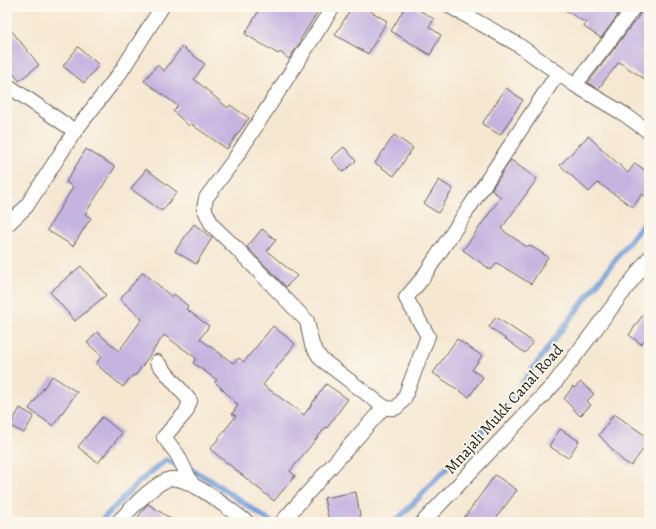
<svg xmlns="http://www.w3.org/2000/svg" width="656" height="529" font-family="Alegreya,serif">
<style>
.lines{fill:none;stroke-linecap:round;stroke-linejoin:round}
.stream{stroke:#709ed9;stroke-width:5.5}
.building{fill:#c5b3e0}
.minor-casing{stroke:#68635b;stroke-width:16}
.minor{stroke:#fff;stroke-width:14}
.labels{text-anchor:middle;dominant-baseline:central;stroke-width:4;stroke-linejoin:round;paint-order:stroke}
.street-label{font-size:16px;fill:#1c1c1c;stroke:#fbf7ec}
</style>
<rect width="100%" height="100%" fill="#fbf7ec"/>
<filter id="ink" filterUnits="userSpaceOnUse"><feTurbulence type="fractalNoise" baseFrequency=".025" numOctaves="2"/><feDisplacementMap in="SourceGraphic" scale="8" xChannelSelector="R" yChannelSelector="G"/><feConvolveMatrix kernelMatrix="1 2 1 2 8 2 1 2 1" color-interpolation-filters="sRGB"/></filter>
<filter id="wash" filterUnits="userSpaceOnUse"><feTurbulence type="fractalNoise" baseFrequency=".012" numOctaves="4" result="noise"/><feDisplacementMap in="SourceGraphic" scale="16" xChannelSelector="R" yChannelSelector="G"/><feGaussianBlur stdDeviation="0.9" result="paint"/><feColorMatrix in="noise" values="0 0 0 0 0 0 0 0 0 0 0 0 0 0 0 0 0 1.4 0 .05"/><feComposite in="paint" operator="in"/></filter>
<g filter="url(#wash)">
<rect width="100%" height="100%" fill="#f6e7d1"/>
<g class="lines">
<path class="stream" d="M190,469L212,481L271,522
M100,522L139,482L166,460L174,464
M394,522L404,513L504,408L550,345L649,216"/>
</g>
<g id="blocks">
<path class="building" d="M261,7H321L300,40L301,41L289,59L280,52L278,54L245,34Z
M352,7H363L387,21L368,54L335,35Z
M405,7H414L434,19L429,27L441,35L430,55L391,31Z
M560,7H605L618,15L601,38L584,27L586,23Z
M644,7H649V82L619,62L598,89L588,83L615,48L633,23L634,24Z
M7,25L39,65L19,81L7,65Z
M78,47L99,65L84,83L63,66Z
M182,47L205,64L194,79L228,108L230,105L249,118L227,149L191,124L189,126L173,111L178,106L144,81L157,65L164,71Z
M506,88L523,100L500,135L482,124Z
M394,135L413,148L394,176L375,163Z
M588,136L628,173L635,163L649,173V198L642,194L633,207L598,183L589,192L560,165Z
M344,147L356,161L343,172L331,158Z
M86,149L115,167L85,214L91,218L73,246L47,230L73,187L66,182Z
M511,160L537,179L501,229L527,247L529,245L548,257L531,284L497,263L491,270L463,250L501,197L491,190Z
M146,169L177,192L162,211L131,189Z
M439,180L453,189L438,213L424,204Z
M194,224L212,238L196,264L175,251Z
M262,229L276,240L267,251L297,276L286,287L247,247Z
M81,266L106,295L75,321L50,292Z
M143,272L172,297L174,294L188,306L186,309L209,326L200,339L233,363L239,358L244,362L273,326L295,344L263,385L304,415L326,384L348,399L327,428L326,427L290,471L295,476L274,501L210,449L236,416L232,414L238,405L215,382L217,380L193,363L196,358L164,335L135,376L133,375L123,387L96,364L102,356L87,343L97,332L119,351L142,319L120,299Z
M649,306V336L641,344L629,335Z
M496,317L533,342L525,353L489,327Z
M457,339L482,356L472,370L483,377L469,397L433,373Z
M52,376L77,392L53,426L29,409Z
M581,382L594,394L587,401L591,405L580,416L564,399L573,386L574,388Z
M20,408L34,416L24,433L10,426Z
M614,414L649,438V441L631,466L622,460L599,435Z
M102,417L122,433L98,463L78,447Z
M560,429L579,441L568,458L549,446Z
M495,475L517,490L493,522H461Z
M356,492L361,522H329L324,498Z
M148,504L176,522H135L145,507Z"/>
</g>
</g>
<g filter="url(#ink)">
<use href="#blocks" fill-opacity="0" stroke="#68635b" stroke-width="1"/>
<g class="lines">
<g class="minor-casing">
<path id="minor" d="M333,7L234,160L206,198L204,208L212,225L237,249L307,321L312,345L321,359L384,407C395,410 397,409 404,399L428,336L406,298L422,279L558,73
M451,7L517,44L575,85L624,114L649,132
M7,85L75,131
M575,85L608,43L634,7
M7,225L26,207L75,131L120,73L162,7
M157,362L190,401L186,412L164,437L177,454L192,484
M118,522C129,511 155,482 170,479C189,475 231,511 247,522
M282,522L384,407
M423,522L554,384L649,258"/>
</g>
<use href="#minor" class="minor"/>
</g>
</g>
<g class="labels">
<g class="street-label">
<text transform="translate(504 409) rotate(-48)">Mnajali Mukk Canal Road</text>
</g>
</g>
<rect width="656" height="529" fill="none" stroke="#fbf7ec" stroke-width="24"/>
</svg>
